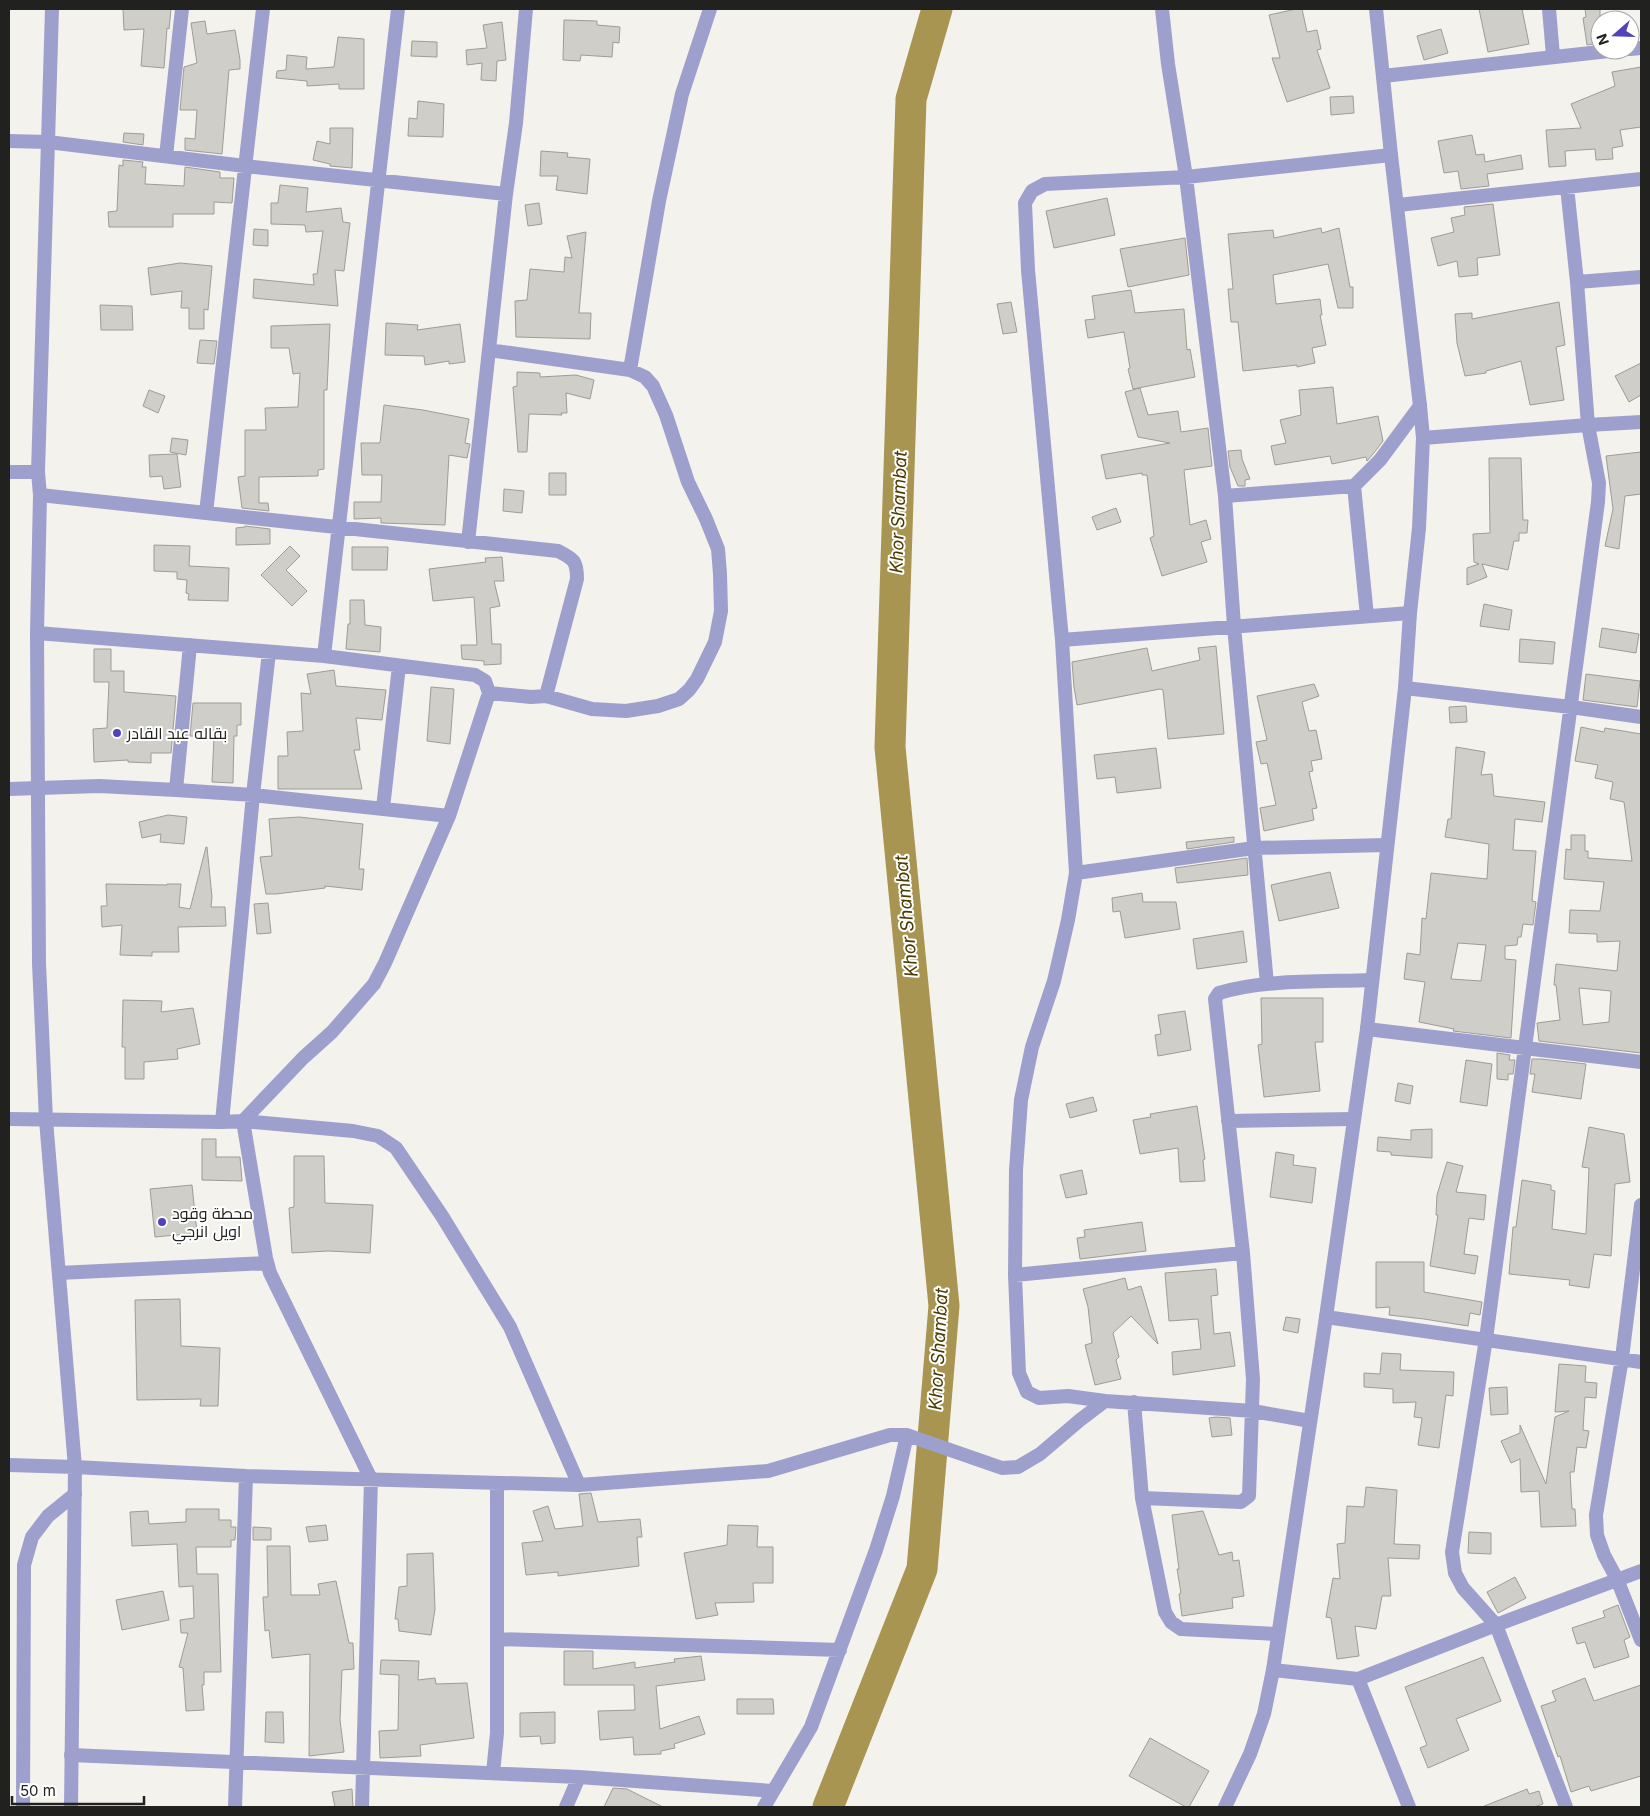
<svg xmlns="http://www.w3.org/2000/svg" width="1650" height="1816" font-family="Inter,Cairo,sans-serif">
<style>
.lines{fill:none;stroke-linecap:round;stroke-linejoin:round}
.river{stroke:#a99552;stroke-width:31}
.building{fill:#cfcec8;stroke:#9e9c97;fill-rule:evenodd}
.minor{stroke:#9d9fcd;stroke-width:14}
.tertiary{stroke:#9d9fcd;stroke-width:14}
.poi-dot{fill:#5343ba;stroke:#fff;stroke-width:2}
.labels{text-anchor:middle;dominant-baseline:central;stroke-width:4;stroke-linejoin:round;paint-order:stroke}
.poi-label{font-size:16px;fill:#21211f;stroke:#fff;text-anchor:start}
.water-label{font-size:18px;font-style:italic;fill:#493b02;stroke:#fff}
</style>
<rect width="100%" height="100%" fill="#f4f2ec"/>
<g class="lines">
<path class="river" d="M828,1807L922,1569L944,1306L890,747L911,99L937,9"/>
</g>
<path class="building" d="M123,9H171L169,29L167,28L164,68L141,66L144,29L124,30Z
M1296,9H1302L1307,32L1317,30L1321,49L1317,50L1330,88L1287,102L1272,58H1280L1269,15Z
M1479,9H1522L1529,44L1488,52Z
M1585,9H1600V43L1587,45L1583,18L1586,17Z
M564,20L597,21V25L620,27L619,43L613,42L612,57L581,55L580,61L563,60Z
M205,21L207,34L235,30L240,60V69L229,70L222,154L185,150V138L195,139L197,110H180L184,67L197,63L191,23Z
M502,22L506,60L497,61L496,81L481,80L482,63L467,65L466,50L487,48L483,25Z
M1441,29L1448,53L1424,60L1417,36Z
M338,37L364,39V89H339V84L307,86V81L276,78L277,71L286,70L287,55L307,57L306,69L334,67Z
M412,41L437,42V57L411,56Z
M1641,67V127L1620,130L1623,146L1612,148L1613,159L1596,160L1595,149L1565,151L1566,166L1549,167L1546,130L1581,128L1571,104L1615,86L1612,72Z
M1353,96L1354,113L1331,115L1330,97Z
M418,101L444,104L443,137L408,136L409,118L417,119Z
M330,128H353L352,168L330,166V164L313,160L317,141L330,144Z
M124,133L144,134L143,145L123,142Z
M1472,135L1476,155L1484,154L1485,162L1521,155L1523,169L1487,174L1489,186L1461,189L1458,171L1444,173L1438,141Z
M541,151L568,153L567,157L590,159L587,194L556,190L558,176H540Z
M123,160L143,162L142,167H146L145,184L184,186L185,167L220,172V178H234L232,203L214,202V214H173V227H109L108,212L117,211L119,165L123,166Z
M280,185L308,188L306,212L341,208L343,222L350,223L344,271L335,270L338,306L253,298L254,279L314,285L313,274H317L323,231L306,232L305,225L271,224V203H278Z
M1107,198L1115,235L1054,248L1046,211Z
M539,203L542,224L528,226L525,205Z
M1493,204L1500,255L1477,258L1478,275L1459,277L1457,261L1438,266L1431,238L1454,232L1451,218L1465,215L1464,207Z
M1321,228L1322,233L1339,228L1350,287H1353V308H1338L1328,264L1273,275L1276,304L1320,299L1322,315H1320L1326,345L1312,348L1315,363L1297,367V365L1243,371L1238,322H1231L1228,289H1233L1228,234L1273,230L1274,238Z
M254,229L268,230V246L253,245Z
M586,232L579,313H591L590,339L516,337L515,301L527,300L530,269L564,272L565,257L572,258L567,236Z
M1185,238L1189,275L1128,287L1120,249Z
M180,263L212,266L208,310L204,309V329H189V308H181L182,291L151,295L148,268Z
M1131,290L1135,313L1184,309L1187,350L1190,349L1195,377L1133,389L1128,369L1130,368L1124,332L1088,338L1085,320L1095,319L1092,296Z
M1011,302L1017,332L1003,334L997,304Z
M1559,302L1565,345L1556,347L1564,400L1530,405L1521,361L1486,371V373L1465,376L1457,343L1455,314L1472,313V319Z
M100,305L132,306L133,330H101Z
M386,323L418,325L417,330L460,324L465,362L449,364V361L425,365L424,356L385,355Z
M330,324L327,390H324V469L318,470V476L259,477V503H268L269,511L242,508L238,477L245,476V430H266L265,408L298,407L300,373L293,374L289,348H271V326Z
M200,340L217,341L214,364L197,363Z
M1641,363V395L1629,402L1615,376Z
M517,372L540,373V377L576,375L594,380L590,399L566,393L567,413H561L562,415L529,414L527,452H518L513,387L517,386Z
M1333,387L1337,424L1378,416L1383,441L1373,454L1367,461L1366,457L1332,464L1330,456L1275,465L1271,446L1286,443L1280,420L1301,415L1299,390Z
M1140,388L1148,415L1178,411L1181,432L1208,428L1212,466L1184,470L1190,525L1206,520L1211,539L1201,542L1207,562L1162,576L1150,538L1154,536L1147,475H1142V473L1106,479L1101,455L1170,443L1138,437L1125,392Z
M149,390L165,396L158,413L143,406Z
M384,405L423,410L469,419L465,443L470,444L467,458L449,455L445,525L381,523V518L354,519V502H381L382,475H362L361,443H380Z
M172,438L188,440L186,455L170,452Z
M1241,450L1242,459L1250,479L1245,480V486H1238L1230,467L1228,451Z
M1641,452V494L1625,496L1619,549L1605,546L1613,509L1606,456Z
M177,454L181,487L164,489L162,476L150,477L149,455Z
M1489,458H1521L1523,520H1528L1527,533H1519V541H1514L1508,570L1482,564L1487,577L1467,585V568L1479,564L1474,562L1473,534L1490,533Z
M549,473H566V495H549Z
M504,489L524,491L522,513L503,511Z
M1116,508L1121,522L1097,530L1092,517Z
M245,526L270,529V544L236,545V528L245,527Z
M154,545L190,546L189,566L229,568L228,601L188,600L189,594L186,593L187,580L177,579V572L154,571Z
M290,546L300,556L286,570L307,591L292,606L261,575Z
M352,547H388L387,570H352Z
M502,557L504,581H494L500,606L490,608L492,644H501V664L484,665V661L462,659L461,645H477L474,597L433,601L429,569L486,562L485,558Z
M350,600H364L365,625L381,627L380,652L346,649L348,624H350Z
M1484,604L1512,610L1509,630L1480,626Z
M1602,628L1639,634L1636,653L1599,647Z
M1520,639L1555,642L1553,664L1519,662Z
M1216,646L1224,734L1168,739L1163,690L1160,689L1077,705L1074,687L1072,662L1147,648L1152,671L1200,660L1198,648Z
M94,649H111V671H124V692L176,696L171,753H151V763L128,762V760L94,762L93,729L107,728L109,682H94Z
M334,670L336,686L386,690L382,720L356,718L360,750H354L362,789H278V756H288L287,732L303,731L301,693L311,694L307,674Z
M1586,674L1640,681L1637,707L1583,700Z
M1314,684L1319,696L1302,702L1309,731L1316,730L1322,759L1311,761L1313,771L1309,772L1317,808L1312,809L1314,820L1264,831L1260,808L1276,805L1267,763L1261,764L1256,742L1267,740L1257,696Z
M431,687L454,689L450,744L427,741Z
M193,703H241V725H237V736H234L233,783L212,782L214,736H190Z
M1466,706L1467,722L1450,723L1449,707Z
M1581,727L1604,732L1605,728L1641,734V1053L1539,1041L1537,1023L1560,1020L1556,985H1554L1556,964L1617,971L1620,941L1597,942V934L1569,933L1570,910L1600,911L1604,882L1564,879L1566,849L1571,850V835H1585V851H1588V858L1632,861L1624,802L1610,799L1613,782L1595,778L1598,765L1575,761ZM1579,988L1611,991L1609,1022L1583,1025Z
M1456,747L1485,752L1481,775L1492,774L1494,796L1545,802L1542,822L1515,819L1513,850L1536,851L1532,901L1536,902L1533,925L1523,924L1521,937H1518L1517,945L1505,946V959L1516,960L1511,1038L1453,1031L1454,1029L1419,1022L1425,982L1404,979L1407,953L1420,955L1422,918L1426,919L1431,873L1487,879L1489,844L1445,837L1448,819H1451ZM1458,943L1486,945L1481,981L1451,979Z
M1156,748L1161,788L1117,793L1115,777L1097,779L1094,755Z
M168,815L187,817L184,844L160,842L161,834L142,838L139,822Z
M299,817L363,824L359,869H364L362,890L325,886V888L276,894H266L260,857L272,856L269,819Z
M1234,837V842L1187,849L1186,842Z
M206,847H207L212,897L211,907H225L226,926L178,927L179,952H152V956L120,955L122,925L102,927L101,906H107L106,884L167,885V884H181L179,907L190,909Z
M1247,858L1248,875L1177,883L1175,868Z
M1330,872L1339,908L1279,921L1271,885Z
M1142,893L1143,902H1176L1180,929L1125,938L1120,911L1113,912L1112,898Z
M268,903L271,933L257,934L254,904Z
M1243,931L1247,962L1197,969L1193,939Z
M1261,998H1323V1042H1315L1320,1091L1264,1097L1258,1045L1262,1044Z
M123,1000L162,1001L161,1012L193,1008L200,1044L177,1049L178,1059L144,1062V1079H125V1047H122Z
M1185,1011L1191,1050L1158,1056L1155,1035L1161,1034L1158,1015Z
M1497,1053L1510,1055L1509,1060H1515L1513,1074H1508V1080L1497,1079Z
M1532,1059H1541L1586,1064L1581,1099L1532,1092L1535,1074H1530Z
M1466,1060L1492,1064L1487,1106L1460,1102Z
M1398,1083L1413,1086L1410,1104L1395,1101Z
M1093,1097L1097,1111L1070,1118L1066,1104Z
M1197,1106L1205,1159L1203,1160L1205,1181L1180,1182L1178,1148L1140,1154L1133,1120L1151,1117L1150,1114Z
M1589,1127L1624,1134L1630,1182L1615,1184L1611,1256L1594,1254L1589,1288L1569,1285L1570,1280L1509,1274L1513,1227H1516L1522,1180L1551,1185V1190L1555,1191L1552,1229L1586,1234L1589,1168L1582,1167Z
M1432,1129V1158L1391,1155V1152L1377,1151L1378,1137L1411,1140V1130Z
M202,1139H216V1157H240L242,1181L202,1180Z
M1276,1152L1294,1155L1293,1165L1316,1168L1312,1203L1270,1197Z
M294,1156H324L325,1203L373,1205L370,1253L328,1251L292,1253L289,1208L294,1207Z
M1447,1162L1463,1166L1456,1192L1486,1195L1484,1220L1469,1218L1464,1254L1478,1256L1475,1274L1430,1266L1438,1215H1436L1437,1195Z
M1082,1170L1087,1194L1066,1198L1060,1175Z
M192,1185L197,1233L155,1237L150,1189Z
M1142,1222L1146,1251L1080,1259L1077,1238L1085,1237L1084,1230Z
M1376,1262H1424V1292L1482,1302L1480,1315L1470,1313L1468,1326L1424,1319L1389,1315L1390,1307L1376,1308Z
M1216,1269L1218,1295L1211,1296L1214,1334L1230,1332L1235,1366L1173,1375L1172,1352L1201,1349L1198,1319L1169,1321L1165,1273Z
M1125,1278L1128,1290L1141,1286L1158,1344L1131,1316L1113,1333L1119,1357L1116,1360L1121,1379L1095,1385L1085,1345L1092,1343L1088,1307L1083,1289Z
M180,1299L181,1346L220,1348L218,1406H200L201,1399L137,1400L135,1300Z
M1286,1317L1300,1319L1298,1333L1283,1330Z
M1382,1353L1401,1354L1400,1370L1454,1372L1453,1396L1446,1395L1439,1448L1418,1445L1422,1418L1414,1417L1416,1402L1393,1403V1389L1364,1387V1373L1380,1374Z
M1559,1364L1586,1366L1585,1382L1597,1383L1596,1398L1585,1397L1583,1430L1589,1431L1586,1448L1577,1447L1574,1472H1570L1572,1509H1575L1576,1526L1541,1527L1539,1491L1521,1492L1520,1459L1511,1463L1501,1441L1520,1433V1425L1546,1484L1555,1417L1569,1411L1555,1412Z
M1507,1387L1508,1414L1491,1415L1489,1388Z
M1216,1417L1230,1418L1232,1435L1212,1437L1209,1418Z
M1366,1487L1397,1490L1394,1544L1420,1545L1419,1559L1388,1558L1391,1596H1382L1376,1629L1355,1626L1359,1656L1337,1659L1331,1618L1326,1617L1333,1578L1340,1579L1337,1544L1345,1543L1347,1506L1364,1507Z
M591,1493L598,1522L640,1519L642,1537H637L639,1566L558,1576V1572L526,1575L522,1543L543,1541L533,1511L548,1506L555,1529L583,1526L579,1494Z
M186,1509H219V1520H231V1527H236L235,1540H231V1547H196L197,1574H218L221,1672H204V1685H202L204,1710L186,1711L183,1668L179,1667L188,1633H181L180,1620L194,1618L193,1586L179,1587L177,1544L132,1546L130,1512L148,1511L149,1524L186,1522Z
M1203,1511L1219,1555L1232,1552L1233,1561L1239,1560L1244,1596L1232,1598L1233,1608L1182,1616L1179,1594L1181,1593L1177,1569H1179L1172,1515Z
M326,1525L328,1540L309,1542L306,1527Z
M728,1525L758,1526L757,1547H773V1583H753L754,1602L715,1603L718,1615L696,1619L684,1553L727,1545Z
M253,1527L271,1528V1540H253Z
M1469,1532L1491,1533V1554L1468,1553Z
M267,1546H290L291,1595H320L318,1584L336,1581L349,1643H353L354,1669L342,1670L340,1720L344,1752L309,1756L310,1654L272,1658L269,1630L265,1631L263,1597H268Z
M433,1553L435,1609L431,1635L399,1631L398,1619H395L399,1587L407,1586V1554Z
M1515,1577L1526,1598L1498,1613L1487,1592Z
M163,1591L169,1620L122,1630L116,1600Z
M1618,1605L1630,1637L1624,1640L1629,1657L1594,1668L1585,1642L1577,1644L1572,1628L1605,1617L1603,1611Z
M564,1651H593V1669L635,1662V1668L675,1662L674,1659L701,1656L705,1680L656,1686L660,1729L699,1716L705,1734L674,1744L675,1748L661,1751V1754L634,1755L633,1737L600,1740L598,1711L635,1710L634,1685H564Z
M1483,1657L1501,1701L1456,1719L1469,1750L1428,1768L1420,1748L1427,1745L1405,1687Z
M381,1660L419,1661L418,1680L435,1678L436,1684L467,1683L474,1738L420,1745L421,1756L380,1758L379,1731L398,1730L399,1675L380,1674Z
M1585,1678L1594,1701L1641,1685V1776L1591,1791L1589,1786L1571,1792L1560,1756L1558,1757L1541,1706L1556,1701L1552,1691Z
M737,1699H773L774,1714H737Z
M266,1712H283L284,1743L265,1742Z
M555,1712V1743L541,1744L540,1736L520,1737V1713Z
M1150,1738L1209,1771L1189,1807H1186L1129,1776Z
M613,1788L627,1789L663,1807H604Z
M352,1789L353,1807H335L332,1792Z
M1527,1789L1529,1794L1539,1791L1543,1804L1534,1807H1482Z"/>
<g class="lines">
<path class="minor" d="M1162,9L1168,64L1186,177L1225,496L1234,626L1267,984
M1549,9L1553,56
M1630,49L1641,48
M1383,76L1618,50
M9,141L48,142L245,166L506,194
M166,156L182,9
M1398,205L1641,179
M1577,282L1641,277
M489,350L630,370L645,377L653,386L666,415L688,482L706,519L718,549L720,574L721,611L715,642L697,679L689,690L679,699L658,706L626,711L592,709L546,696L531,697L489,693
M630,370L659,201L682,94L710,9
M9,472H38
M1354,486L1367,616
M40,495L558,551C574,559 577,561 577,579L546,696
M1225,496L1354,486L1380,460L1420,406
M206,513L263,9
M468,542L506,194L516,123L526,9
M37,633L324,656L475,675L485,681L489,693L449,816L385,963L374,984L332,1032L303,1058L243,1121
M1062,640L1410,613
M324,656L398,9
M1405,688L1571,707L1641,717
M9,789L99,786L176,790L253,795L449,816
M176,790L190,645
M383,808L399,666
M1076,873L1254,848L1387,845
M1367,1029L1641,1062
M9,1119L222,1122L243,1121L353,1131L378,1136L396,1148L442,1216L510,1327L579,1485
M243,1121L266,1258L270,1273L371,1479L362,1807
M1228,1121L1354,1119
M222,1122L253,795L269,652
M1641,1205L1622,1358L1596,1515L1597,1535L1604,1555L1617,1579L1641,1640
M59,1273L267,1263
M1015,1275L1243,1253
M1326,1317L1641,1362
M1134,1402L1142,1498L1165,1612L1171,1622L1181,1629L1277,1634
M1310,1421L1253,1411L1105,1401L1068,1396L1039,1398L1027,1392L1019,1373L1015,1275L1016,1170L1021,1100L1032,1047L1054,981L1068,920L1076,873L1062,640L1028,270L1025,203L1032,191L1045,184L1186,177L1391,155
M75,1467L246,1476L579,1485L768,1471L890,1435H907L1002,1468L1018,1467L1040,1454L1080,1420L1105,1401
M1142,1498L1241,1502L1249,1496L1253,1379L1243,1253L1215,999L1219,993C1263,979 1325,982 1372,980
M497,1639L840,1650
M1273,1670L1358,1679L1496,1625L1641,1571
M1358,1679L1409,1807
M71,1755L579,1777L773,1791
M493,1773L497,1733V1483
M23,1807L24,1565L32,1537L48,1516L75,1494
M235,1807L246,1476
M566,1807L579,1777
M764,1807L811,1727L876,1550L893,1496L907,1435
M1566,1807L1496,1625L1463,1588L1455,1573L1452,1552L1486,1339L1598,502L1599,483L1588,425L1577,282L1567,187"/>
<path class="tertiary" d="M52,9L38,472L40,495L37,633L39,963L46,1120L75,1467L71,1807
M1423,438L1588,425L1641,422
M9,1465L75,1467
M1225,1807L1250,1754L1264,1714L1273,1670L1326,1317L1367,1029L1405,688L1410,613L1419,528L1423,438L1420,406L1391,155L1376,9"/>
</g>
<g class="poi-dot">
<circle cx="117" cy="733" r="5"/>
<circle cx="162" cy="1222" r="5"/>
</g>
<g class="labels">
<g class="poi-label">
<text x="127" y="733">بقاله عبد القادر</text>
<text x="172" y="1213">محطة وقود<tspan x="172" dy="18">اويل انرجي</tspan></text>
</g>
<g class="water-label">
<text transform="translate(898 512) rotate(-88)">Khor Shambat</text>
<text transform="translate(906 916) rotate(-95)">Khor Shambat</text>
<text transform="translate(938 1349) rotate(-87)">Khor Shambat</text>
</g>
</g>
<rect width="1650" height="1816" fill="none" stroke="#21211f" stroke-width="20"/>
<g transform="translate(1615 35) rotate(250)"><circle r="24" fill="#ffffff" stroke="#a6a6a5"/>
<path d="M0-4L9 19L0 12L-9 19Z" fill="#5343ba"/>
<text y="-8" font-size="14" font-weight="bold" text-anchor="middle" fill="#21211f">N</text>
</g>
<path d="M12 1796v8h132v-8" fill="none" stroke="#21211f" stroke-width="2.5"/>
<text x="20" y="1796" font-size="15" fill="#21211f" stroke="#ffffff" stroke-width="4" paint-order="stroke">50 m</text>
</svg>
